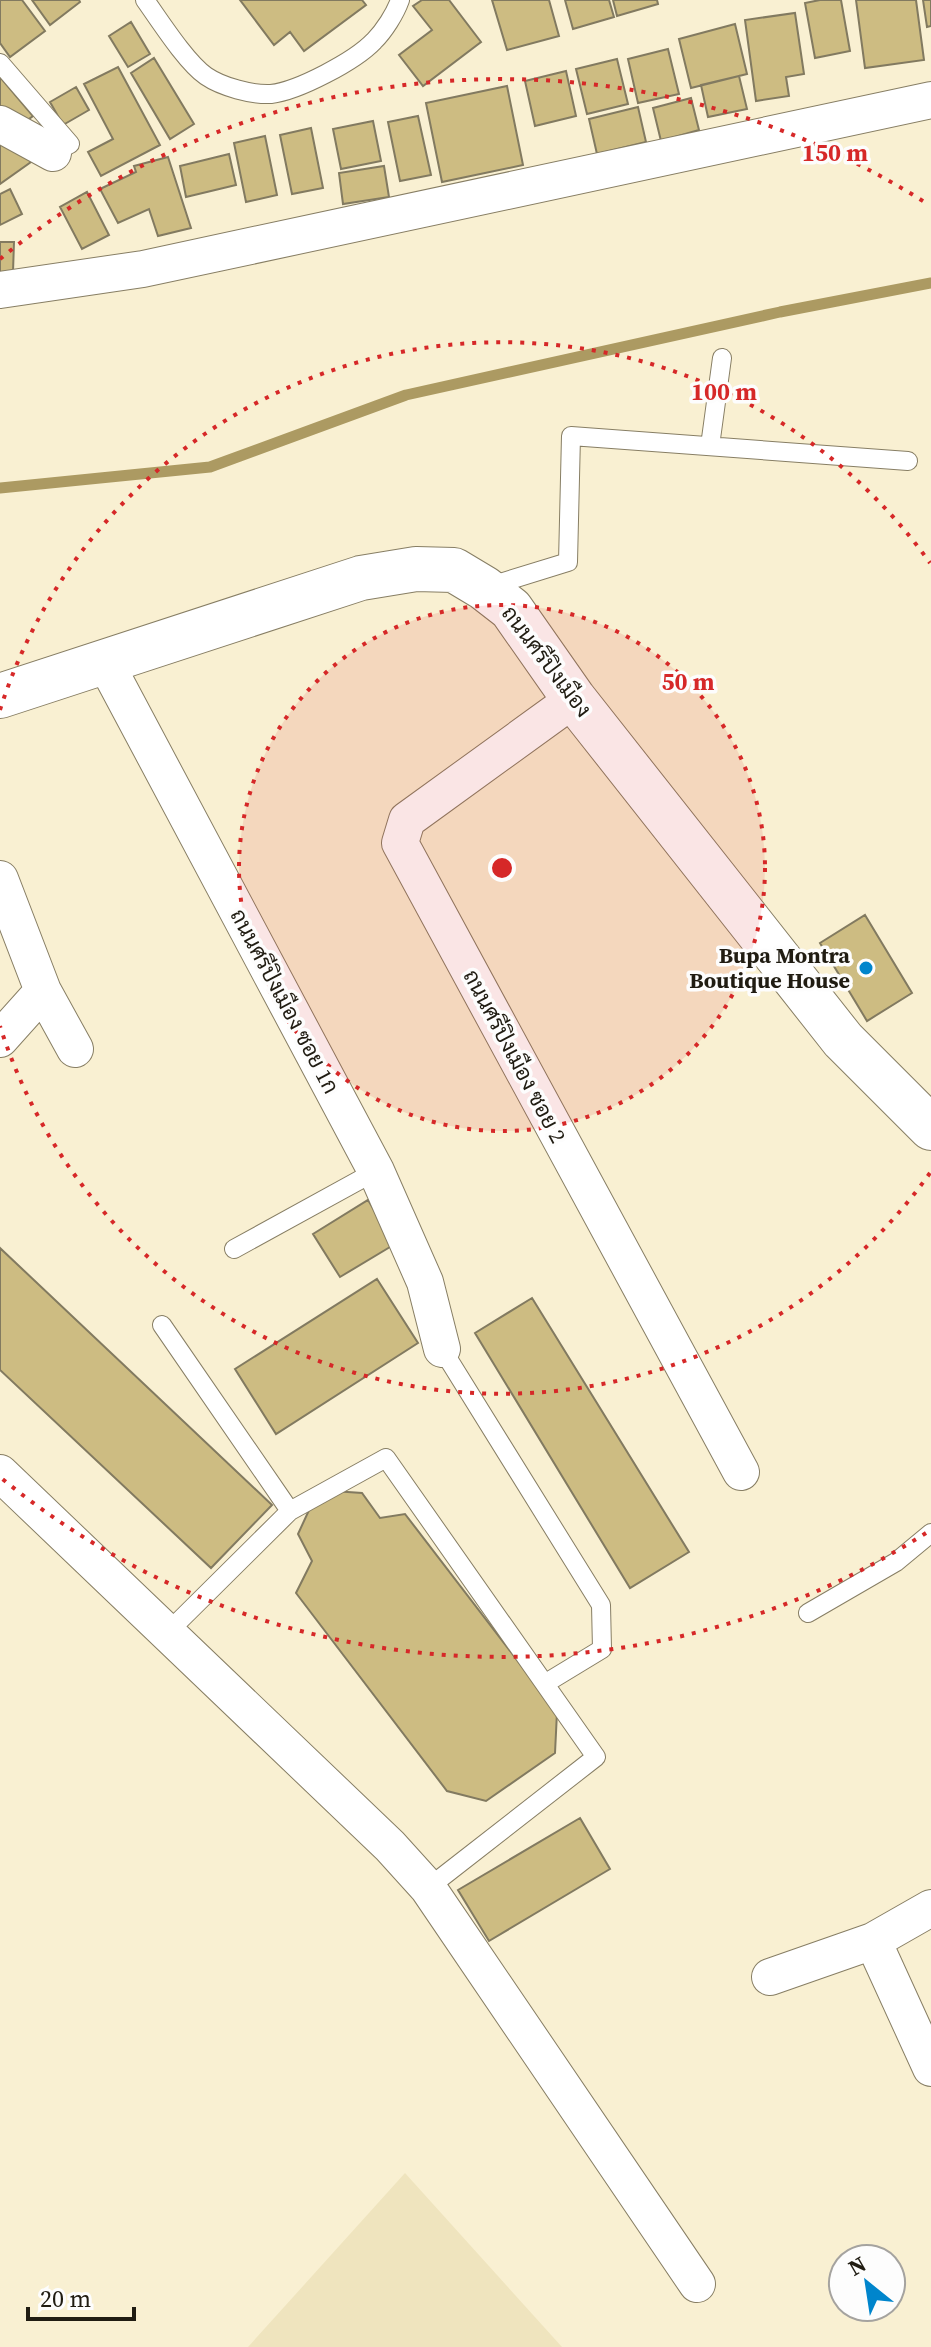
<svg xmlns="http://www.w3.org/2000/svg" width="931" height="2347" font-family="'Source Serif 4',Sarabun,serif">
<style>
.built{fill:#efe4be}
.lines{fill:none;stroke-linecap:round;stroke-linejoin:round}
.stream{stroke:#ac9a62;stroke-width:11}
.building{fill:#cdbc82;stroke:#827a60;stroke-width:2}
.service-casing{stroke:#877e64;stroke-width:20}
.minor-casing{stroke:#877e64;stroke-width:38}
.tertiary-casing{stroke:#877e64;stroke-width:46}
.service{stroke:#fff;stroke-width:18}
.minor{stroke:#fff;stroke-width:36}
.tertiary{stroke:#fff;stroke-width:44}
.ring{fill:none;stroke:#d62828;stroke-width:4;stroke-dasharray:4 8}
.poi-dot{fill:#0085cc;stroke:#fdfdfd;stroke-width:3}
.labels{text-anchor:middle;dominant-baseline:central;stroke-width:7;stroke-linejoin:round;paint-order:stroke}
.street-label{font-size:22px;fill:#201c12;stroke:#fdfdfd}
.poi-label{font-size:22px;font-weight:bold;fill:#201c12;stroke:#fdfdfd;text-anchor:end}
.centre{fill:#d62828;stroke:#fdfdfd;stroke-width:4}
.ring-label{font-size:24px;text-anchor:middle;font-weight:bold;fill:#d62828;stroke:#fdfdfd;stroke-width:7;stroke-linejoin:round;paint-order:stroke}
</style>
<rect width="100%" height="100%" fill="#f9f0d2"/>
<path class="built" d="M405,2173L562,2347H248Z"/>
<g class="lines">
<path class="stream" d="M0,488L210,467L406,395L780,312L931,283"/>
</g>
<path class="building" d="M0,0H22L45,31L10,57L0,43Z
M32,0H79L80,2L50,25Z
M240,0H362L366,5L304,51L290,32L274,45Z
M422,0H449L481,42L423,86L399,55L432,30L413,6Z
M492,0H549L559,36L507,50Z
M565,0H609L614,17L573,29Z
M613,0H657L658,4L617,16Z
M820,0H841L850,51L815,58L805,3Z
M856,0H916L924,60L865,68Z
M923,0H931V26L927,27Z
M795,13L804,74L786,77L789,96L756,101L745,20Z
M131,22L150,54L128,67L109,36Z
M735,24L747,74L691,88L679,39Z
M668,49L679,94L638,103L628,59Z
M154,58L194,124L170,139L131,73Z
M617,59L628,104L587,114L576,69Z
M118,67L160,145L101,176L88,152L113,139L84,84Z
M566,71L576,116L535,126L525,81Z
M739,76L747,109L708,117L701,85Z
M0,77L33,116L22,124L0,113Z
M507,86L523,165L442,182L426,103Z
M76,87L89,110L63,125L50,102Z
M691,98L699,130L661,141L653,108Z
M638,107L646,142L597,154L589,119Z
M418,116L431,175L400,181L388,122Z
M373,121L381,161L341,169L333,129Z
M311,128L323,188L292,194L280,135Z
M13,135L31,162L0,184V144Z
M265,136L277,195L246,202L234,143Z
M229,154L236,185L186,197L180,166Z
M168,157L191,228L158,236L149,209L118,223L100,189L136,172L134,166Z
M384,166L389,197L343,204L339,173Z
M10,189L22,214L0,225V194Z
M87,192L109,235L82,249L60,207Z
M0,242H14L13,272H0Z
M865,915L912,993L867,1021L820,943Z
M368,1200L395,1244L340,1277L313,1234Z
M0,1248L272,1505L211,1568L0,1370Z
M377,1279L418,1343L276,1434L235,1369Z
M532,1298L689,1552L630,1588L475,1333Z
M333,1491L362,1493L380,1518L405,1514L557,1712L555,1753L486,1801L447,1791L296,1593L312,1561L298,1534L310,1508Z
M580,1818L610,1869L489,1941L458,1890Z"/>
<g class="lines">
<g class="service-casing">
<path id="service" d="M145,0C160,21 186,62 206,76C222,87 252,95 271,94C298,91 355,61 374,41C384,31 395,14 400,0
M0,63L70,144L53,153
M710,446L722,358
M487,587L568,562L571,436L908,461
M234,1249L376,1171
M162,1325L290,1511
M442,1349L601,1605L602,1649L546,1683
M808,1613L896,1562L931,1533
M166,1634L290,1511L386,1458L596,1757L428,1888"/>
</g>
<g class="minor-casing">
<path id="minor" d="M0,124L53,153
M0,290L143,269L931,100
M105,662L376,1171L425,1282L442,1349
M574,699L407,820L400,843L741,1472
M0,879L43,991L0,1039
M43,991L75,1049
M0,1473L390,1846L428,1888L697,2284
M873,1941L931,2068
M770,1977L873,1941L931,1908"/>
</g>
<g class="tertiary-casing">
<path id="tertiary" d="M0,696L361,578L416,569L454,570L484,588L511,609L574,699L843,1040L931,1128"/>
</g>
<use href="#service" class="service"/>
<use href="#minor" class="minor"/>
<use href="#tertiary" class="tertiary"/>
</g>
<circle cx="502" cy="868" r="263" fill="#d62828" fill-opacity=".12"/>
<g class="ring">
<circle cx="502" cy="868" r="263"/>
<path d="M930 1173A526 526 0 0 1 0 1026M0 710A526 526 0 0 1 930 563"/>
<path d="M926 1533A789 789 0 0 1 0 1477M0 259A789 789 0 0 1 926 203"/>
</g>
<circle class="poi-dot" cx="866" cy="968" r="8"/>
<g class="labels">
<g class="street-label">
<text transform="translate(547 661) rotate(53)">ถนนศรีปิงเมือง</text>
<text transform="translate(285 1001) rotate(62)">ถนนศรีปิงเมือง ซอย 1ก</text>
<text transform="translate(515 1056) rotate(62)">ถนนศรีปิงเมือง ซอย 2</text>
</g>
<g class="poi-label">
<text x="850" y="955">Bupa Montra<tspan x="850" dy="25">Boutique House</tspan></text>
</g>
</g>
<circle cx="502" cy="868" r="12" class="centre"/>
<g class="ring-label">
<text x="835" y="161">150 m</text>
<text x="724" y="400">100 m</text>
<text x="688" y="690">50 m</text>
</g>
<g transform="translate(867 2283) rotate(330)"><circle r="38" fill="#fdfdfd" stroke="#a5a39f" stroke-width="2"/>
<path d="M0-6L14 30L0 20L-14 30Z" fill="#0085cc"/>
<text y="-12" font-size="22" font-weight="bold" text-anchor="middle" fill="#201c12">N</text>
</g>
<path d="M28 2307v12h106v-12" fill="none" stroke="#201c12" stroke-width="4"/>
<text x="40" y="2307" font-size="24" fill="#201c12" stroke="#fdfdfd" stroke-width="6" paint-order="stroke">20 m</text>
</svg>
